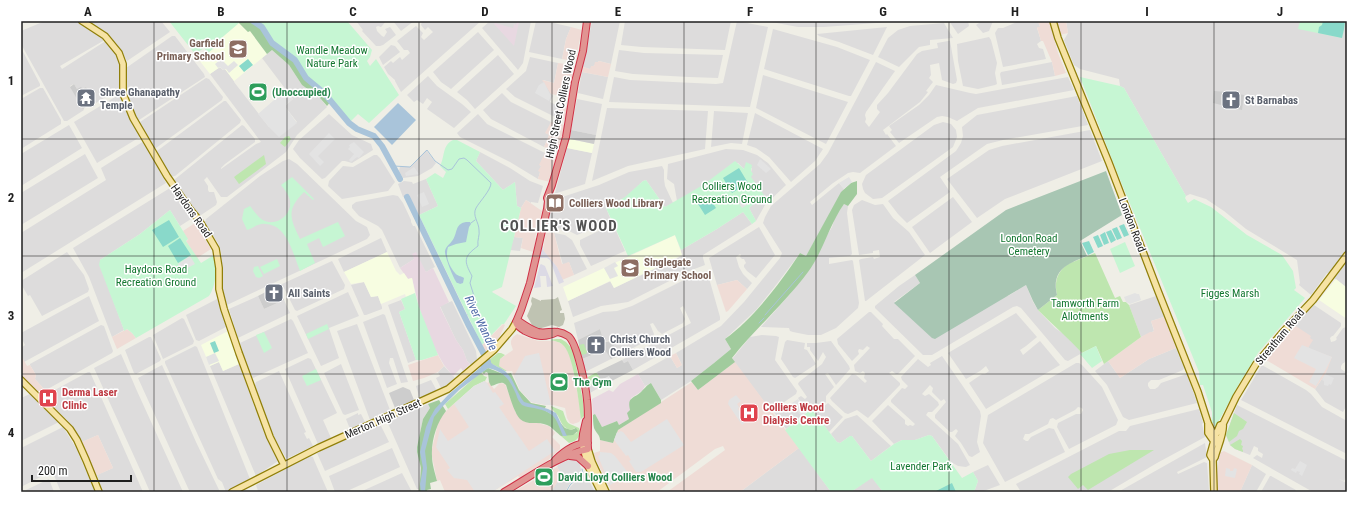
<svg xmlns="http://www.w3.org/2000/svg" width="1368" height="513" font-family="'Roboto Condensed',sans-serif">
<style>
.residential{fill:#dddcdc}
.commercial{fill:#efdcd6}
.industrial{fill:#e8d8e1}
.education{fill:#f7fde1}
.religious{fill:#cdcdcd}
.construction{fill:#bfc3b2}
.grass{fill:#bee6af}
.forest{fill:#a1cb9d}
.cemetery{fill:#a8c6b3}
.park{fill:#c6f6d3}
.pitch{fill:#89d9ca}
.parking{fill:#e3e3e3}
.plaza{fill:#dcdae5}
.water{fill:#a9c4da}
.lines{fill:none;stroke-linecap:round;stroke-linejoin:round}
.stream{stroke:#a9c4da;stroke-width:1}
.river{stroke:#a9c4da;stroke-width:6}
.major-casing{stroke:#907f0a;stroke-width:8}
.highway-casing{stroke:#cf3046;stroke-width:8}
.major{stroke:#f6e3a4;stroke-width:5.5}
.highway{stroke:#e19492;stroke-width:6}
.grid{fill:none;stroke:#1f1f1f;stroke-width:1;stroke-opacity:0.55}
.labels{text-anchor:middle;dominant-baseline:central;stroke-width:3;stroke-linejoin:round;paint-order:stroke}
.education-label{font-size:11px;font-weight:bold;fill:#785e54;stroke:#fff;text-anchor:start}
.park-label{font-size:11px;fill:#137730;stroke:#fff}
.worship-label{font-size:11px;font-weight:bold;fill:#5b616d;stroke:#fff;text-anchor:start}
.leisure-label{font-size:11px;font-weight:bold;fill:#27864d;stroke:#fff;text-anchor:start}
.street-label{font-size:11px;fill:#1f1f1f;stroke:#fff}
.health-label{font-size:11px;font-weight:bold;fill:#be3a42;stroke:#fff;text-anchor:start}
.water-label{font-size:12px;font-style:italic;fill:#516ba8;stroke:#fff}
.district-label{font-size:15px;font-weight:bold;letter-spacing:1px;fill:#525252;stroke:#fff}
.neatline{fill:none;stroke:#1f1f1f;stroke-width:1.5}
.grid-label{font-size:13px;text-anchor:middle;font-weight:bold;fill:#1f1f1f}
</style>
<rect width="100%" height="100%" fill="#efeee6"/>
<path class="residential" d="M45,21H79L103,37V41L60,66L62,69L104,42H109L118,54L122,71L120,88L96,103L86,87L83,89H77L74,84L70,86L84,110L67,121H64L21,44V31Z
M88,21H161L170,32L127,61L120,48L109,35Z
M356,21H386L382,26L381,27L378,26L376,27L377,31L382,36L384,37L387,32L385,29L390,27L396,35L383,45L380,46H376L362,31L363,30Z
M393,21H414L401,31Z
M422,21H481L401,92L395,81V80L388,74L384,67L391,61L393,63L400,57L402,60L410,53L408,50H404L397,41L416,26L423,33L421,37L424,40L433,32L428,27L425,30L421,25Z
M490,21H531L523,63L518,70L482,28Z
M536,21H545L571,27L566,39L562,59L529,52Z
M592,21H620L611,64L599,61L590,69L583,67Z
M625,21H731L725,50L642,47L621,45Z
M737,21L768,27L750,107L609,102L614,77L630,80L716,84L723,83Z
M766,21H902L824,27H798Z
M949,21H968L969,26L958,34Z
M982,21H993L989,31L983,33L976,25Z
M1019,21H1038L1040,27L1037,28L1041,41L1037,44L1039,48L1043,49L1046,59L1003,67L995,33L998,28H1003Z
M1066,21H1347L1346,287L1327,273L1311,295L1299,285L1300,283L1297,260L1246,229L1224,211L1206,199L1190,194L1186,196L1124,88L1120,86L1119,79L1080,69L1074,65L1064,40L1068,33Z
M944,23L953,38L930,40V45L919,47L899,67L878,57L888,38L898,30L910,26Z
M887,27L873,55L839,42L819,36L817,34Z
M773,29L837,47L870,60L851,96H849L764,69Z
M478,32L494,50L451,89L441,82L433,72Z
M172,36H175L204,74L205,77L139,120H136L126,97L125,70L126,68Z
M989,37L991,40L997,63L995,73L997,84L995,85L978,89L963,86L958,61L957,44Z
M948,41H950L957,80L956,83L953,84L942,80L939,63L930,65L931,75L929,78L933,82L926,91L928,92L920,102L883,130L886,135L887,134L896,146L860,173L853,172L848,173L833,183L810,202L812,205L839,183L844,189L806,256L800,253L776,285L756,310L725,339L731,349L714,363L691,381L661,400L651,383L645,386L638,374L670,356L677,368L682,365L676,353L721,326L744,302L780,258L782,253L780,250L763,223L765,217L771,206L820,164L828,153L876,62L895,71L866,112L865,115L866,119L865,122L869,127L880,112L877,109V105L888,93L917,54L922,51L938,48L937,43Z
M391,45L395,46L400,52L383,65L379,57Z
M21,48L40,84V86L21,96Z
M272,50L289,65L302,85L320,98L327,107L297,135L286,152L227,197H221L207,177L204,180L208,186V190L209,192H214L217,202L216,205L201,215L197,216L173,181L174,180L242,125L244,126L255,139V142L225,164L221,168V169L256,144L261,142L210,74L220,67L225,69L234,81V82L269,127L297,122L286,108V105L293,99L262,58Z
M619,50L644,53L723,55L718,78L689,77L633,74L615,71Z
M498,55L514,74L475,109L467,100L457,92Z
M530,57L558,63L554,83L543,80L553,96L550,102L556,105L559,110L555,117L515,97L506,89L526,71Z
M1052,62L1055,76L1002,85L1000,74L1001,72Z
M582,72L608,77L603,99L578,93Z
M763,75L848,102L826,144L756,108Z
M428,76L437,86L462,104L471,112L454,128L427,109L432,102L427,98L423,104L417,100L414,102L407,95Z
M1068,77L1074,90L978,108L957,121L948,117L942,116L937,117L899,143L890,132L892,130L889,126L919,105L929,95L936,85L970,93L976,94Z
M206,78L209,79L223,97L222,100L156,148H153L139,124L140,122Z
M40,88H43L61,120V124L21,149V99Z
M502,93L511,102L551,122L546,133L549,135L544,147L491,119L483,110Z
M120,94L128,114L140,137L97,163L74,122Z
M1077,96L1088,125L1003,140L987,144L940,177L950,192L907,223L898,214L888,201L956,151L961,143L963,136L962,127L977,115Z
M577,99L602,104L596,135L571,130Z
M224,101H226L241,120L240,123L175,176L169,177L157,154V151Z
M607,108L708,111L705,149L628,166L592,181Z
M714,111L748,113L742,144L731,143L711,147Z
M755,113L823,149L815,161L791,182L769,157L756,148L747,145Z
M329,114L352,135L371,144L373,150L352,163L345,161H342L325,178L322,179L300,158L293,149L299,140Z
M478,114L487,124L545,153L540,165L541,166L540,172L538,179L510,162L460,137L457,133Z
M943,122L951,124L956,130L957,137L953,147L882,198L873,199L865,193L863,189L862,184L866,175L934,125Z
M69,125L82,148L21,186V154Z
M1090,130L1102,161L1005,199L977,218L947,179L989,150L1002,146Z
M144,141L166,183L21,273V233L106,180L101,168Z
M567,148L592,153L585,184L557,193H555Z
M726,149L743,150L757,155L768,163L786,185L765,205L756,221L749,208L754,203L750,177L752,168L744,169L738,163H733L704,185L677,201L674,184L667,179L668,164Z
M426,150L436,163L432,168L418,176L403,178L399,171L400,166L410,167Z
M480,152L510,168L530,181L543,186L538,203L531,202V203L526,200L521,208L517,206L515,182L503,190L476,161Z
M85,154L98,178L21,225V193Z
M374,155H377L380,158L395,182L388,191L342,199L328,186L329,181L343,166L353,167Z
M289,159L297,164L356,221L367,227L370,235L367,239L227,305L222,291L223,279L221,251L218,243L206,226L205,222L206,219L260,176L283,161Z
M662,166L664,170V179L665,186L673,203L665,207L646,180L643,181L625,198L606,208L611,220L601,225L577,235L569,231L546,225L553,200L599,185L629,172Z
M426,179L438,206L419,215L418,214L409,195L403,197L398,184L404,181L412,182L413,184Z
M170,188L191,219L180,226L170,210L140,234L100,260V265L124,330L112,337L89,277L73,248Z
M393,195L398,196L403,203L411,220V222L413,226H415L435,267L433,268L426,272L414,259L400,268L382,230L378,226L359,216L352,208V205L356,202Z
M953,197L972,222L930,253L912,227Z
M862,200L875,205L883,204L893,218L909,232L925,255L866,301H865L859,260L861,259L873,257L874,259L880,257L879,250L873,251V253L859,255L852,210L854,205Z
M844,204L848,206L847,213L852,254L850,256L829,258V264L852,260L853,261L859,303L858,308L836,328L821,335H808L793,332L790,331L789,328L761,327L791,293L832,227L836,215Z
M743,212L752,224L703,255V258L705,265L689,271L628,302L601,306L573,317L568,301L611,281L614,288L682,256L681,250L717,229Z
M613,224L625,251L591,266L580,245V240Z
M759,227L775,255L756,278L747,271L744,267V265L746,263L744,259H742L740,257L741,255L740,254L736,257L739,267L743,274L752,283L747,289L737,280L717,285L709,258Z
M554,233L565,235L572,240L587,269L574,275L569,262L563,265Z
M514,237L523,238L520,251L510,250Z
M381,238L387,252L344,272L338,259Z
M67,252L84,275L89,289L88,292L42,316L30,295L28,296L21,284V281Z
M332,261L345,285L344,289L297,311L295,310L282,284Z
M707,271L720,317V320L633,370L628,361L624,363L622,360L691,323L683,306L680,308L685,319L683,323L662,334L658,331L653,323L650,324L654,334L652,338L618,356L610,340L604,342L600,329L578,340L574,323L603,312L617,311L632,306L692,276Z
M915,275L920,283L894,302L1008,296L1026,285L1033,302L1038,310L1055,328L1068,337L1082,353L1068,361L1065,360L1021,308L1017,306L1013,307L932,355H923L875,308V306L899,286Z
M364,282L371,297L378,296L382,307V309L366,315H364L351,285Z
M348,292L359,316L329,328L339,358L321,366L297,316Z
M89,296L99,321L24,362L21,355V348L25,345L21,337V333Z
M258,296L264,309L284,300L290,313L238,338L229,309Z
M1156,296L1164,317L1151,321L1154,331L1141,337L1129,305Z
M217,299L227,325L226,327L199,341L196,340L186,315Z
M401,300L405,309L399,312L416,360L408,363L388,305Z
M452,301L476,351L477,359L471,365L467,361L463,350L456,340L440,306Z
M1314,305L1341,323V326L1333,336H1332L1330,338L1331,342L1335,341L1337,339L1336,338L1343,328L1347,327V359L1344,363H1343L1341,366V369L1347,373V405L1343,412L1325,402L1315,389L1326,373L1308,347L1310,338L1294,325Z
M869,312H871L883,324L882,326L894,339H898L915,356L898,374H896L892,371L889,373L900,383V385L868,418L857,410L848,414L845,413L832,401L830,398L852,374L856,375L865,383L867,381L864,378L865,373L863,371L860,373L855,371L854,365L870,348L867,346L863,350L859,349L858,351L859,354L852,361L838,344L837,339Z
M1016,313L1037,337L1026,346L1020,350L1023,355L1040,341L1060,365L986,409L969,383L982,374H985L989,371L986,366L980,371L966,379L948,353Z
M383,314L385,315L408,382L401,383L393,358H390L389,363L397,384L387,388L363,322Z
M182,318L184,319L194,341L193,344L163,359L153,335Z
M291,319L293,321L308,353L253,378L251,377L247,366L240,343Z
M357,324L390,410L370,420L337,331Z
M101,325L104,326L113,351L112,353L46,390L44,389L35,379L36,375L30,365V364Z
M762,335L776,336L779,337L775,360L797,391L796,394L771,411L732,359L750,337Z
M149,337H151L161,359L160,361L136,374L134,373L125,350Z
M787,340L805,343L804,349L807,350L816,364L795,378L793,377L781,359L785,342Z
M831,341L849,366L850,369L836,385L828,373L825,374L834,387L826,396V402L814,412L810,410L809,412L801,401H800L798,398L801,396L805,399L807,397L798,384L799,382L822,364L826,357L823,352L818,361L810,350V347H807V343H816Z
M195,346L197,347L250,479L226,492L222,482L218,479L165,363V361Z
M1176,348L1184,368L1183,370L1159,380H1151L1148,383V386L1150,389H1155L1158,387L1161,383L1187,374L1197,403L1129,420L1123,417L1107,385L1095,371L1108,361L1120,378L1149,359Z
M606,350L611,359L585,372L582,359Z
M121,354L137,391L183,492H150L143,476L94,368Z
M942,356L980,411L981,416L977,442L980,452L972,457L969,456L961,443L955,436L958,431L956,429L952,432H950L935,418V415L946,402L944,399L941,401L932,392L933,388L930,385L922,394L925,396L929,394L938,402L939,405L932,412H928L926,415L958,444L970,465L966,467L958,466L951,462L932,436L929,435L915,440H902L894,444L872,421L888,405L905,420V424L908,426L910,425L913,426L915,424L891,402V400L902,388L905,389L908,386L902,380L901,377L918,359L928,367L931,365L930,363Z
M308,358L311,359L337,413L323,420L331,438L318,444L285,369Z
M219,362L223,371L239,364L264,433L278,461L256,476L210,366Z
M1076,363H1079L1082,365L1102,387L1118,420L1116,425L1069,449L1057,427L1058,423L1076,414H1081L1083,410L1082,408L1078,407L1075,410L1056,420L1053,418L1050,419L1048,424L1029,434H1025L1023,439L1026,441H1028L1031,437L1049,428L1054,429L1065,452L1005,482L983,443L988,415Z
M341,364L359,410L345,415L343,414L324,373Z
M162,365L196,442L220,492H190L188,488L138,378Z
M1262,365L1306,390L1311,394L1322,407L1347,421V454L1241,400Z
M444,366L455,378L443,388H441L436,378L440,376L438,372Z
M279,371L306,432L304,433L307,439L309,438L313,446L288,458H286L274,437L255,385L256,382Z
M88,372H90L143,492H103L97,475L113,468L98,435L82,442L67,420L42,397Z
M597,372L602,386L590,393L588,386V377Z
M431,380L437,391L421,398L419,396L416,386Z
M30,394L59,422L21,441V398Z
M792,403L802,417L786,429L774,412L780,407L782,409Z
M828,403L843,417L829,432L815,414Z
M428,404L430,408L423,419L417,447V452L421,468L419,489H417L387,421Z
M1237,405L1347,461V476L1344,481L1339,479L1347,483V492H1313L1253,458L1257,455L1262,458L1263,454L1258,451V448L1254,446L1250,455L1235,449L1230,445L1226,435Z
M1199,409L1203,423L1202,424L1205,437L1157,463L1108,492H1021L1016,484L1119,431H1126L1130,426Z
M358,413V415L361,414L365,422L350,429L346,419Z
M857,415L891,446L871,461L852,436H850L840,443L837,442L831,434L845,419Z
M380,424L389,442L325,471L317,453Z
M63,427L76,448L95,492H61L53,473L50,472L21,487V448Z
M1205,443L1207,457L1177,472L1178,474L1204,462L1207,463L1209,490L1202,492H1118Z
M392,448L400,467L345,492H335L329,476Z
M799,448L831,492H740Z
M310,456L313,457L314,460L328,492H256L258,491L256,485Z
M572,459L577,460L580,463L581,470V474L569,485L565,492H551L561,475L557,466L563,462Z
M988,465L1000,485L981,492H974L978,481L973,472Z
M1252,465L1266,474L1256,492H1240Z
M402,473L412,492H360L380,483Z
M585,473L595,492H567L571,486Z
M1270,476H1271L1296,490L1295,492H1261Z
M872,477L883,492H851Z
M49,479L54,492H27L26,490Z"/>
<path class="commercial" d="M1038,21H1049L1058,53L1066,73L1055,76L1052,62L1043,41H1041L1037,27H1040Z
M1055,21H1066L1068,33L1059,35Z
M571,27L582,30L575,61L562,59L566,39Z
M599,61L611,64L608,77L582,72L583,67L590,69L591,66H594L595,62H598Z
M558,63L573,65L574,67L568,97L551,94L542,80L554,83Z
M556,105L569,106L566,119L555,118L559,110Z
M551,122L565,125L559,151L544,147L549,135L545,133Z
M545,153L557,157L550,182L538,179L540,172L538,171L541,166L539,165Z
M526,200L542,211L535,238L536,239L533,252L521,248L523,238L514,237L521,208Z
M195,223L211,249L197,258L186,241L188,240L183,231Z
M546,232L554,233L562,264H563L569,262L574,275L562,280L557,267L543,250Z
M737,280L747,289L728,311L726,312L717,285Z
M1164,317L1176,348L1149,359L1120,378L1108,361L1141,337L1150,332H1153L1154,330L1151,321Z
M503,324L505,325L498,340L485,352L482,345Z
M1294,325L1311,336L1310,338L1313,340L1308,348L1332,357L1326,373L1315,389L1266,360L1273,349Z
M127,329L132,333L136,338L117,349L112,337Z
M517,334L538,341H556L564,345L567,350L571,358L579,402L581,419L579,422L573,424L570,423L567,418L565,408L553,405H546L531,402L520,390L512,371H507L499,366L500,359L513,350L511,344V341L513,337Z
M676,353L682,365L677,368L670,356Z
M21,355L27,366L30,365L36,375L35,379L44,389L37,392L21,376Z
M438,355L444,366L438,372L424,378L413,381L408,365Z
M735,362L799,448L740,492H667L725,450L723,446L715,449L657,492H612L594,456V453L600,451V440L613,443L618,430L692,382L698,390Z
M485,381L487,383L489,382L494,389L500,383L505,384L515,409V412L541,424L549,426L555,433L552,437L560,445V449L545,463L520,478L518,476L492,492H445L440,480L437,481L432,456V449L438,423L441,417L448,409L467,393Z
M98,435L113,468L95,476L82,442Z
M1224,451L1252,465L1240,492H1217V476L1219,459L1217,458L1219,453Z
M557,467L562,475L551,492H513Z"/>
<path class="industrial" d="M517,22H519L514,46L494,24L495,23L513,28L514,24L516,25Z
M416,252L426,272L433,268L449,302L440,307L456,340L463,350L467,361L470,364L463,371L461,368L453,376L444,365L431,342L419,307L412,278L408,279L400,268L414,259L412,254Z
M638,374L645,386L642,391L631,398L629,419L619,425L617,421L602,427L595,414L593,415L592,399L609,390L613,392L620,384Z"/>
<path class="education" d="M239,23L248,32L250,31L267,54L234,81L225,69L223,70L220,67L210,74L199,60L219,44V40Z
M570,139L594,144L592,153L567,148Z
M675,235L682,255L614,288L610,281L568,301L563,287Z
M387,252L396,271L400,275L404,273L408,279L412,278L415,293L406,297L405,294L381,304L378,296L371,297L364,282L351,284L344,272Z
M1336,279L1346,287L1347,286V319L1319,300Z
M228,331L239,364L223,371L219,362L210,366L201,345Z"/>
<path class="religious" d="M74,84L77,89L81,87L83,89L86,87L95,101L83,109L70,87Z
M1214,91L1227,92L1244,95L1242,110L1213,103Z
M571,130L596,135L594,144L570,139Z
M277,286L284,300L264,309L258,296Z
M600,329L604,342L612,341L618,356L611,359L605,350L582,359L578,340Z
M622,360L624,363L628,361L633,370L602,386L597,372Z
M403,387L410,390L414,400L411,402L395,408L389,393Z"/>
<path class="construction" d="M532,297L541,301V300L555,299L558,297L562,310L560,311V313H564L565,319L563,325L559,327L552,325L538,329L532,325L527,316L532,304L531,301Z"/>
<path class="grass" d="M289,136L291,139L285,147L280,143L285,137Z
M264,155L266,164L239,184L234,177Z
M1095,253L1115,298L1120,296L1123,302H1126L1129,305L1141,337L1104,364L1096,346L1082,353C1068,338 1053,325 1038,310L1057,295C1054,282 1057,272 1068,264Z
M556,339H561L566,342L573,350L583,401L584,416L581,419C579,404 574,357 564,346C561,342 555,341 550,340Z
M583,344H584L587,352L586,354L581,355L579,345Z
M498,353H501L505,355L500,359L499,366L507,371H505L492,364L489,360Z
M481,372L484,376L487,377L485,381L474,386L448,409L445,404Z
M595,373H597L601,380H599L598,378L593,381L594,383L589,386L588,377Z
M551,406L563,411C568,426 567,422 579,428C582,436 577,441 569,443L561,436L577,433L575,428L571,430C563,428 562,424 558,416C556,412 552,411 551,406Z
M1234,413L1247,422L1243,429L1239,431L1237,436L1229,442L1226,435Z
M1240,439L1242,441L1241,445L1243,446L1242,449L1243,450V452L1235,449L1230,445Z
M1130,450H1154L1088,490L1083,485L1078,489L1068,477L1071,474L1109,454Z"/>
<path class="forest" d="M239,21H291L336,95L327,106L320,98L302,85L289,65L272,50L267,54L250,31L248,32L239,23Z
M857,181V194L848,206L844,204C829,225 823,252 808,272C785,303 756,328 732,358L735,362L698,390L691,381L714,363L731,349L725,339C754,318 781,282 800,253L806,256L841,192L851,183Z
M488,368L503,374L511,373L519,390L531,403L546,406L544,410L553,415L565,428L571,430L576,428L578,431L573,435L561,436C558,434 551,426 547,425C539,421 527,426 520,419C514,413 509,394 506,385C501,380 497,385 491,386L489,382L488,373L486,372L484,374L482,372Z
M651,383L661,400V403L618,430L613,443L600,440C600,435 596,433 594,428C593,424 593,419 593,415L595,414L602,427L617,421L619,425L629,419L627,413L630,410C627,397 633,399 641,392C645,388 646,386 651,383Z
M439,400L446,411C437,422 431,441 432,456C432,464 435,473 437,481L430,483L431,489L427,490V492H419L421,468L417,452V447L423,419L430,408L428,404Z"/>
<path class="cemetery" d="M1106,171L1122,215L1080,241L1087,256C1067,264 1051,270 1057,295L1038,310L1033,301L1026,285L935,339L932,338L894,303L920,283L915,275L1006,210Z"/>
<path class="park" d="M169,21H239V23L219,40V44L208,53L204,48L195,54Z
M253,21H347L372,50L370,57L367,61L370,66L376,59L399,95L369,123L358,114L349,123L324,93L306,78L295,60L272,43L262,27Z
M1300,21H1345L1344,29L1342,38L1298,29Z
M1080,77L1120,86L1124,88L1186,196L1185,198L1188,203L1194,199L1211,207L1247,235L1282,255L1293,271L1296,288L1294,290L1305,298L1258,353L1240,382L1216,426H1214V423H1212V412L1203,385H1200L1199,372L1119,177Z
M453,140H457L480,152L476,161L503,190L515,182L517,206L521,208L502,287L493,291L492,292L516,306L504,324H502L482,345L419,215L438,206L426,179L435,173L443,178L446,172L440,166C445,157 442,145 453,140Z
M735,161L744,169L746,162L752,165L751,171L753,174L751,177L764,195L749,208L756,221L752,224L743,212L717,229L681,250L675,235L628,256L606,208L625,197L643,181L646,180L665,207L703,185Z
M292,177L314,199L313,200L304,192C286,210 290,218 300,239L338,222L345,236L323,247L319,238L307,244L315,263L300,271C293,254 287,224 265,224C259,223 253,228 247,230L242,219L244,209L250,206C254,211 259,219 265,221C278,226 292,214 290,201C289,195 285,190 281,185Z
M170,210L188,239L186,241L201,263L214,255C215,270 218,282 209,296L136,338L132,333L127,329L124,331V330L99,265L100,260L140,234Z
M1125,242L1135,266L1120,273L1110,249Z
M277,259L280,266L264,274L260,267Z
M258,266L263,276L259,278L256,277L253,271L254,267Z
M415,293L419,307L438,355L422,360H416L399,312L405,309L401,299Z
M327,324L329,329L308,339L306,334Z
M264,332L272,348L264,353L256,335Z
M1096,346L1102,361L1092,368L1080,354Z
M316,369L321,380L307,386L302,376Z
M810,410H812L837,442L840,443L850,436H852L871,461L894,444L902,440H915L929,435L932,436L962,478L973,472L978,481L974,492H883L872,478L851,492H831L785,430Z"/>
<path class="pitch" d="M1323,21H1345L1344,29L1342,38L1318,33L1319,27L1322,25Z
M248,59L253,65L244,72L239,66Z
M739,168L748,183L732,193L723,178Z
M709,197L716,208L705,215L698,204Z
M169,220L179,237L163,247L152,230Z
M1124,224L1129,235L1124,237L1119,226Z
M1117,227L1122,238L1117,240L1112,229Z
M1111,230L1116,240L1111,243L1106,232Z
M1105,232L1109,243L1104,245L1100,235Z
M1098,235L1103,246L1098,248L1093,237Z
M180,238L191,255L178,263L168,246Z
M1089,241L1094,252L1088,255L1082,243Z
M215,341L219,351L214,353L210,343Z
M952,483L956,492H934Z"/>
<path class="parking" d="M221,59L228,66L234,61L238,65L229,73L226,69L223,70L220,67L218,68L215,64Z
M544,82L551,96L549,101L535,93L539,85Z
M284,88L293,99L286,105V108L297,123L279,137L269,127L258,114L281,94L279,91Z
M329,133L335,139L318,156L324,162L320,166L309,154Z
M354,142L364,152L359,158L357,157L351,162L349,160L354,154L348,149L350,147L349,145Z
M760,159L771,169L766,173L757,165Z
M414,167L419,174L406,176L405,173Z
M849,177L852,182L844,189L839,183Z
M424,192L429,204L422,207L417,195Z
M750,197L753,201L742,208L738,202L742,199L744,201Z
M190,256L195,264L182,271L178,264Z
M615,262L618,266L614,268L618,276L610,279L604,268Z
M1135,293L1137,294H1139L1141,300L1130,304L1126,302L1124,297Z
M1302,345L1332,357L1326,369L1316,386L1309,382L1316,369L1294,358Z
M215,353L219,361L209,365L206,357Z
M539,353L551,405H546L531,402L520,390L514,376L525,356Z
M1325,374L1334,378L1331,385L1329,384L1328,386L1324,385V381L1322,380Z
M609,376L612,381L602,386L599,381Z
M484,381L487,383L493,393L495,392L504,404L499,407L529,451L547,439L555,451L492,492H479L478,491L475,492L467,480L454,478L447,470L450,468L436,447L440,429L448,441L469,427L454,404L474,386Z
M736,395L741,401L737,404L739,407L738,409L747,421L742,425L728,404L729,400Z
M798,399L807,412L801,416L792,403Z
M667,419L684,445L641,472H636L629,461L631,460L628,455L626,456L614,440L617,432L619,433L620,431L623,432L631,442Z
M600,452L611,453L615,456L629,474L610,485L598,456L600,455Z
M1300,461L1307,465L1302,476L1299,474L1300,472L1297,471L1296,473L1291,470L1292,468L1295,469Z
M1226,468L1230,469V471H1233L1234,468L1237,469L1235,478L1225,476Z"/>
<path class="plaza" d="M542,245L543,246V250L557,267L564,282L559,284L550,260L547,258H539Z
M541,264L545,266L553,286L547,287L546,276H540L541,287L534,288L540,265Z"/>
<path class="water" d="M398,103L416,120L392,145L374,127Z
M466,222H470L471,224L469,227L466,242L456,244L448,247C445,256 449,266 455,273C457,276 461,276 464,278L463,283L460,284C459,283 458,283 457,283C454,280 444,255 445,251C446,246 450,244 452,241C458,234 454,224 466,222Z
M489,360C493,367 502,367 507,373C515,382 517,393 524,402L548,409L556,413L567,436H563C555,417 556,413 534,408C530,407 526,407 522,405C519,402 517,398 516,394C509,378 504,372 488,368L459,390L443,406L434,417L425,451L427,468L425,492H421L420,484L423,468L420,452L426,427L430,418L435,409L448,395Z"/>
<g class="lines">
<path class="stream" d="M394,166L410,167L427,150L435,161L448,170L452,169L459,159L464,158L467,160L491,183C491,190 480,201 476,208C472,216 479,222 479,230C480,235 477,240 478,246C463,257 464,261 472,276L470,283L474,296L470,309
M471,223L475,220
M765,315L803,272
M465,318L467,315
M759,323L764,318
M566,492L570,485L583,473L582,469"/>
<path class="river" d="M253,21L262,27L272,43L295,60L306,78L324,93L349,123L357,129L374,136L382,146L400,179
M407,197L468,324L488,362L484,367"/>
<g class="major-casing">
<path id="major" d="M82,21L105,36L119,53L123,64V89L124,96L133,118L167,176L189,208L199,220L216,249L219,268V289L224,309L239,353L270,437L284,465
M1053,21L1058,38L1109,163L1158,291L1198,392L1208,423L1215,437L1220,440
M21,380L70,429L77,440L86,460L99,492
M1208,424V433L1215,443
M582,443L588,466L601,492
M588,449L592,462L606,492
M1213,460L1215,457C1217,449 1225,431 1223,424
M232,492L318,448L448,389L494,350L512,329L516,322
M1214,492L1213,460L1210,455L1215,437L1220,425L1223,424L1236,397L1256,364L1282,333L1313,300L1347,255"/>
</g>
<g class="highway-casing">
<path id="highway" d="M557,332C545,338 537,337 525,331C521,328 517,327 516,322L521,310L530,283L547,209L548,201L547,198L552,185L566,137L575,82L583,51L587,21
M582,443L583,434L586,421
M570,456L578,457L588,466
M555,460C564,451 575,443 588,443
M504,492C530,477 559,455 588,449C587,432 589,416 587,400C586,388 577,342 568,336C556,328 549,334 538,332C531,330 523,324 517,320"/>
</g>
<use href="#major" class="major"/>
<use href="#highway" class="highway"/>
</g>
<path class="grid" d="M154,21V492M287,21V492M419,21V492M552,21V492M684,21V492M816,21V492M949,21V492M1081,21V492M1214,21V492M21,139H1347M21,256H1347M21,374H1347"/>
<defs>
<g id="school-square" transform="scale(1)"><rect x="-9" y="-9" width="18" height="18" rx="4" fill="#8d6e63" stroke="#fff"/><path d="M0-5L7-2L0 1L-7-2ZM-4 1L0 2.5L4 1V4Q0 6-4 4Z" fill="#fff"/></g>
<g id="stadium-square" transform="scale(1)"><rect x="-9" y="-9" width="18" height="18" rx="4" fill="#2e9e5b" stroke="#fff"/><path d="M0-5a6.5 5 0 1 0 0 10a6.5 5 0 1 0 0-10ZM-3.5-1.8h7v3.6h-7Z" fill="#fff"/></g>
<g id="temple-square" transform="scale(1)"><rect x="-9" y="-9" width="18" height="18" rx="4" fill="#6b7280" stroke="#fff"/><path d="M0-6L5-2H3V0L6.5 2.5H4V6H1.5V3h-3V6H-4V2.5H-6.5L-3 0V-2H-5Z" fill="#fff"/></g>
<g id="church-square" transform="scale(1)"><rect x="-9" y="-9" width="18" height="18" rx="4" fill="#6b7280" stroke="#fff"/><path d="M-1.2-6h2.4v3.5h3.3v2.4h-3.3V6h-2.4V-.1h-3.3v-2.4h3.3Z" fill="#fff"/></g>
<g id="library-square" transform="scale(1)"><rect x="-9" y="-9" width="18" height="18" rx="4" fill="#8d6e63" stroke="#fff"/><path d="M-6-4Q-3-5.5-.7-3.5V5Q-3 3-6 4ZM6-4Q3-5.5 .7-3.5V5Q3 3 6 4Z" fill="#fff"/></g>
<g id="hospital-square" transform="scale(1)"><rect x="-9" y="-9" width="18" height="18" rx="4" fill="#e0444e" stroke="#fff"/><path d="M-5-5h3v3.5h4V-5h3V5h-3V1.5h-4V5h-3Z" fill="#fff"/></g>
</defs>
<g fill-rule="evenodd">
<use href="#school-square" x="238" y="49"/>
<use href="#stadium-square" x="258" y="92"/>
<use href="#temple-square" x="86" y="98"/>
<use href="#church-square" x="1231" y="100"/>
<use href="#library-square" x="555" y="203"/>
<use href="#school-square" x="630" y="268"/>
<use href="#church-square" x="274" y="293"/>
<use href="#church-square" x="596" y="345"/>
<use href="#stadium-square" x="559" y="382"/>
<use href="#hospital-square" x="48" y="398"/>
<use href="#hospital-square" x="749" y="413"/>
<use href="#stadium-square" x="544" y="477"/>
</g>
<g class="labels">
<g class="education-label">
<text x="224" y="43" text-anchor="end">Garfield<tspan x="224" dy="13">Primary School</tspan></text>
<text x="569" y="203">Colliers Wood Library</text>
<text x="644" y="262">Singlegate<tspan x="644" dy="13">Primary School</tspan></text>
</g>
<g class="park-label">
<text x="332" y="50">Wandle Meadow<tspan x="332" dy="13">Nature Park</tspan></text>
<text x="732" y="186">Colliers Wood<tspan x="732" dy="13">Recreation Ground</tspan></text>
<text x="1029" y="238">London Road<tspan x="1029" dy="13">Cemetery</tspan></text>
<text x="156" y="269">Haydons Road<tspan x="156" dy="13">Recreation Ground</tspan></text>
<text x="1230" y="293">Figges Marsh</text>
<text x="1085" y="303">Tamworth Farm<tspan x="1085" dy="13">Allotments</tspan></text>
<text x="921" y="466">Lavender Park</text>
</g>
<g class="worship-label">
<text x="100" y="92">Shree Ghanapathy<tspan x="100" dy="13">Temple</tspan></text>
<text x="1245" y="100">St Barnabas</text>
<text x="288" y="293">All Saints</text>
<text x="610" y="339">Christ Church<tspan x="610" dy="13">Colliers Wood</tspan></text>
</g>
<g class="leisure-label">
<text x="272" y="92">(Unoccupied)</text>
<text x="573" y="382">The Gym</text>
<text x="558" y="477">David Lloyd Colliers Wood</text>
</g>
<g class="street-label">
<text transform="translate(561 104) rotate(-78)">High Street Colliers Wood</text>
<text transform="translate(191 211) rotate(55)">Haydons Road</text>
<text transform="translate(1132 225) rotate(69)">London Road</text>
<text transform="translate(1280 337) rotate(-50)">Streatham Road</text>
<text transform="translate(383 419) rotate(-24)">Merton High Street</text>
</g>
<g class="health-label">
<text x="62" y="392">Derma Laser<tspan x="62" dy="13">Clinic</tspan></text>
<text x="763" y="407">Colliers Wood<tspan x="763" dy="13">Dialysis Centre</tspan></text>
</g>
<g class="water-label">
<text transform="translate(481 323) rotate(64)">River Wandle</text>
</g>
<g class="district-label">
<text x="559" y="226">COLLIER'S WOOD</text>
</g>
</g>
<rect width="1368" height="513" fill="none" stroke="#ffffff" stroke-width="44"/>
<path d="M32 475v6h99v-6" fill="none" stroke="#1f1f1f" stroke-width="2"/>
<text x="38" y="475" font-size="12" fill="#1f1f1f" stroke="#ffffff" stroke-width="3" paint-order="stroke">200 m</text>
<rect x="22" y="22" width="1324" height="469" class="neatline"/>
<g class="grid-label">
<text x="88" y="16">A</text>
<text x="221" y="16">B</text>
<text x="353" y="16">C</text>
<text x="485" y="16">D</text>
<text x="618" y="16">E</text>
<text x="750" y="16">F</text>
<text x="883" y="16">G</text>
<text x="1015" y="16">H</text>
<text x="1147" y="16">I</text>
<text x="1280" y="16">J</text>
<text x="11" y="85">1</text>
<text x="11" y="202">2</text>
<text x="11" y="320">3</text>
<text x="11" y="437">4</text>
</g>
</svg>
